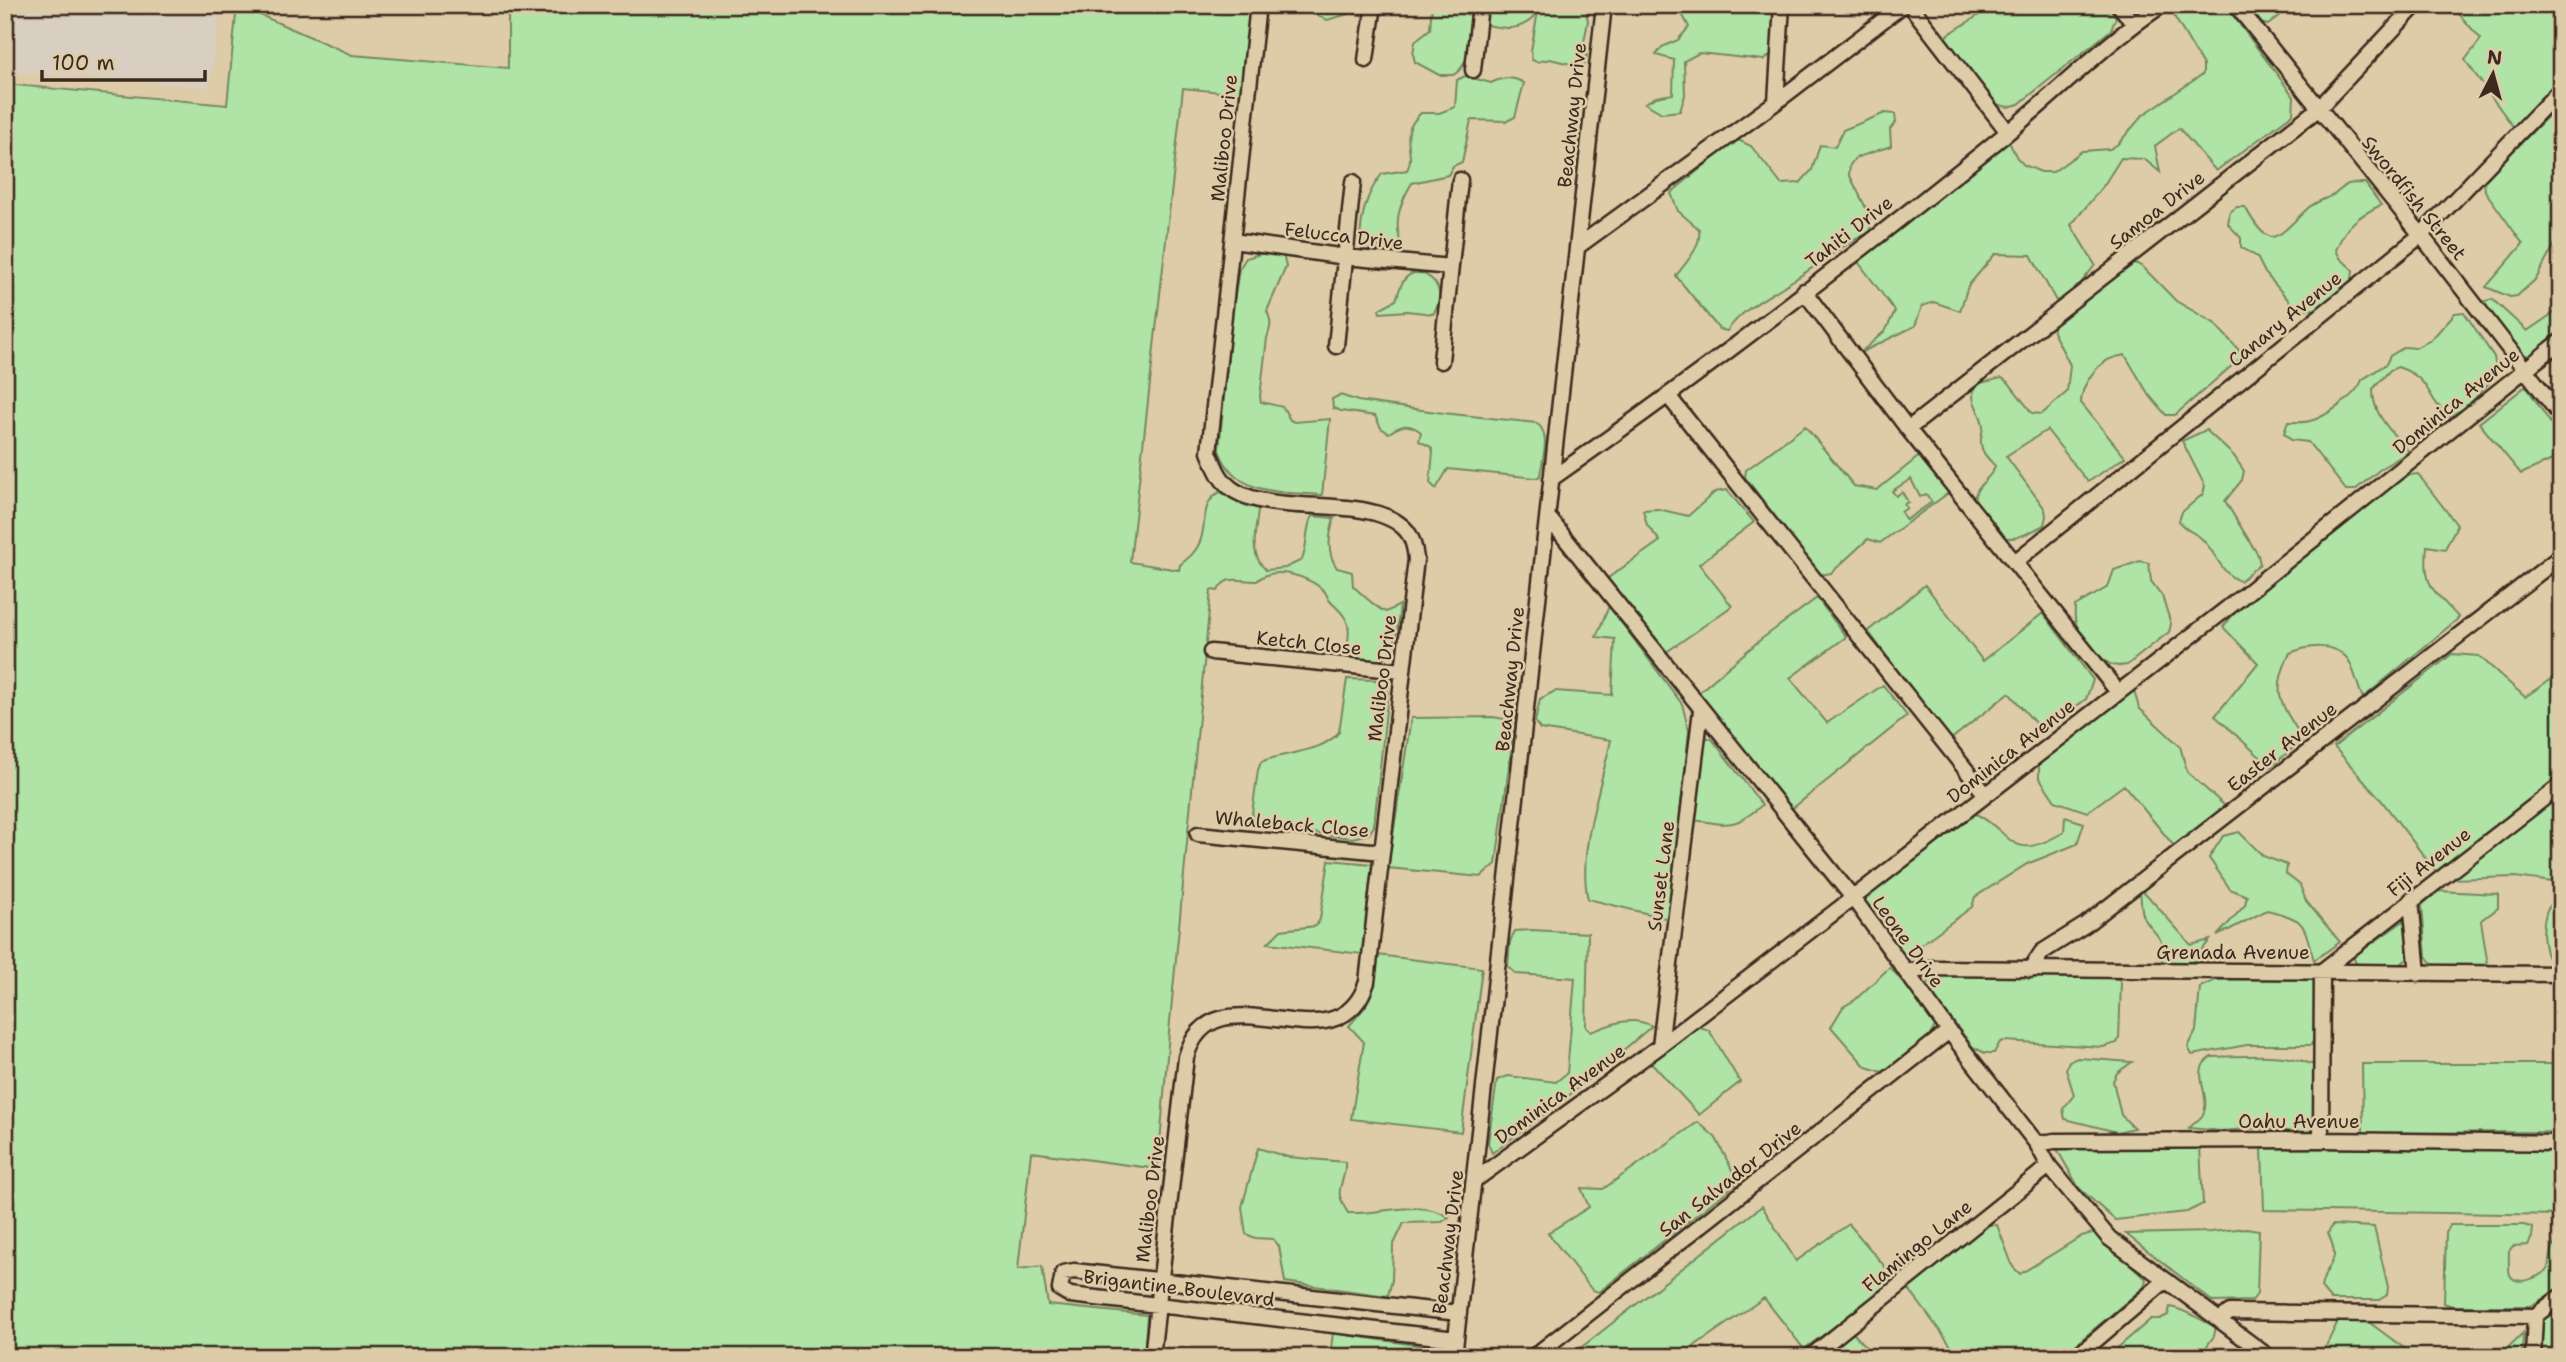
<svg xmlns="http://www.w3.org/2000/svg" width="2566" height="1362" font-family="'Shantell Sans',sans-serif">
<style>
.built{fill:#d9cec2}
.green{fill:#afe4a6;stroke:#758762;stroke-width:2;fill-rule:evenodd}
.lines{fill:none;stroke-linecap:round;stroke-linejoin:round}
.minor-casing{stroke:#3b2a1e;stroke-width:19}
.minor{stroke:#decca9;stroke-width:14}
.labels{text-anchor:middle;dominant-baseline:central;stroke-width:5;stroke-linejoin:round;paint-order:stroke}
.street-label{font-size:19px;fill:#3b2a1e;stroke:#decca9}
</style>
<rect width="100%" height="100%" fill="#decca9"/>
<filter id="ink" filterUnits="userSpaceOnUse"><feTurbulence type="fractalNoise" baseFrequency=".0143" numOctaves="2"/><feDisplacementMap in="SourceGraphic" scale="14" xChannelSelector="R" yChannelSelector="G"/><feConvolveMatrix kernelMatrix="1 2 1 2 8 2 1 2 1" color-interpolation-filters="sRGB"/></filter>
<g filter="url(#ink)">
<path class="built" d="M5,5H220L209,87L5,71Z"/>
<path class="green" d="M237,5L352,55L508,68V5H1260L1249,95L1183,88L1130,562L1179,570L1180,565C1188,558 1194,554 1199,544C1208,526 1199,503 1220,492L1247,503L1256,504L1258,510C1256,533 1248,553 1266,570L1285,568L1302,560C1308,545 1305,530 1312,516L1334,518C1329,536 1326,552 1337,568L1352,572L1353,586C1361,593 1377,609 1386,612L1400,605C1397,627 1398,664 1367,663C1360,663 1352,660 1349,654C1345,644 1352,632 1347,622C1344,613 1336,608 1330,601C1328,599 1327,595 1325,592C1311,576 1273,565 1257,581C1242,582 1226,573 1218,591L1211,590L1169,1032L1158,1169L1031,1152L1018,1269L1042,1266L1048,1305L1147,1315L1144,1357H5V84L227,105Z
M1322,5H1365L1364,16L1352,13L1327,20L1318,16Z
M1432,5H1473C1471,26 1473,65 1453,75H1439L1415,62L1413,54L1415,41L1430,29Z
M1487,5H1534L1533,18C1519,31 1506,29 1487,25L1485,16Z
M1539,5H1585L1588,21L1583,47L1587,55L1583,67L1550,59L1537,62L1532,60L1531,51Z
M1673,5H1777L1772,54L1764,60L1699,53L1684,61L1685,95L1680,111L1662,113L1645,103L1656,97L1673,94L1674,60L1656,55L1662,47L1678,40L1689,27L1680,10Z
M1995,5H2107L2116,17L2111,30L2019,104L2008,107L1992,103L1946,46V36Z
M2183,5H2225L2294,97L2293,114L2216,171L2179,128L2155,146L2160,172L2144,159L2121,158L2104,185L2071,225L2095,265L2073,293L2056,301L2031,255L1995,254L1968,286L1960,311L1934,302L1922,306L1915,326L1860,353L1886,330L1895,311L1859,263L1861,254L2009,142L2017,158L2024,165L2041,172H2053L2082,151L2110,149L2118,144L2143,115L2203,74V65L2174,16Z
M2248,5H2294L2268,25L2260,23Z
M2451,5H2561V80L2514,128L2465,60L2481,39Z
M1465,76L1491,83C1502,77 1513,76 1524,83L1515,117L1507,121L1471,120L1462,162L1453,166L1448,175L1412,183C1404,196 1396,214 1398,230C1399,237 1401,240 1399,248L1390,250L1360,242C1361,215 1366,194 1382,174L1407,170C1415,157 1404,143 1410,128C1412,123 1417,117 1421,113H1439L1455,107L1457,80Z
M2561,103V233L2536,279L2517,296L2510,297L2486,287L2523,244L2485,191L2484,180Z
M1885,113L1895,114L1896,122L1890,129L1891,146L1855,158L1850,165L1849,174L1869,214L1871,232C1842,244 1819,265 1792,281C1768,297 1744,307 1727,331L1719,329L1676,276C1686,262 1702,247 1699,229L1678,211L1671,193L1736,139L1751,146L1781,184L1800,183L1812,170L1820,145L1835,147L1843,130Z
M2365,183L2381,205C2358,216 2345,226 2336,250L2340,258L2353,270L2352,279L2318,310L2298,308L2291,303L2265,273L2257,257L2241,247V238L2228,224L2230,212L2237,207H2245C2271,254 2276,238 2307,209C2314,202 2326,199 2335,194C2339,191 2344,186 2348,184C2353,183 2360,183 2365,183Z
M1260,254H1283L1286,267L1267,311C1272,323 1271,326 1267,338L1260,397L1261,402L1283,407L1290,420L1294,422L1330,419L1322,495C1281,492 1235,496 1219,450L1232,313L1239,269L1246,258Z
M2135,263L2143,267L2176,301L2214,323L2238,349L2242,357L2175,415H2166L2149,395L2125,355C2120,356 2113,357 2108,360C2094,367 2081,387 2081,403L2125,457L2088,482L2047,430L2006,456L2045,509L2046,516L2044,525C1998,550 2003,538 1974,501C1975,484 1990,481 1995,466C1989,459 1981,453 1981,443C1980,437 1983,431 1983,426C1981,409 1967,401 1976,384L2002,378L2009,383L2032,413L2042,414L2067,392L2070,365L2053,332L2052,322Z
M1419,272C1439,279 1445,295 1433,314L1407,311L1380,313L1379,309L1396,300C1401,286 1402,274 1419,272Z
M2492,299L2527,331L2561,308V333L2531,357L2514,350L2479,303Z
M2464,312L2494,357L2497,374L2466,408L2449,416C2424,397 2434,380 2398,367L2390,370L2373,389C2372,415 2393,433 2409,452L2383,467L2355,490H2346L2308,442L2291,440L2284,433L2288,422C2295,422 2303,423 2310,421C2326,417 2357,395 2362,380L2386,364L2390,356L2398,351L2405,347L2415,348L2431,340L2455,313Z
M2526,386L2561,439V456L2521,474L2479,423Z
M1340,395L1358,401L1443,413L1536,423C1552,433 1542,460 1540,476L1536,478L1448,469L1436,489L1430,483L1433,452L1431,447L1419,441L1421,432C1409,422 1401,425 1389,433L1381,428L1375,416L1341,411L1333,408L1332,399Z
M1805,426L1854,486L1877,490L1922,454L1951,491L1880,543L1868,539L1831,573L1820,575L1745,477L1746,470ZM1911,479L1920,497L1926,494L1932,502L1906,520L1901,512L1907,508L1904,504L1908,502L1902,492L1896,496L1892,491Z
M2206,430L2234,456L2244,471L2242,480L2225,501L2258,555L2260,564L2240,581C2220,574 2216,551 2201,538C2193,531 2185,531 2179,521L2182,512L2203,494L2205,486L2182,441Z
M2418,474L2457,525L2445,549L2427,546C2423,588 2433,589 2459,618L2363,698C2358,689 2353,664 2347,658C2332,642 2308,646 2290,653C2270,693 2281,704 2303,739L2271,767L2215,716L2258,663L2223,627L2236,611L2402,476Z
M1727,490L1754,522L1699,564L1732,606L1665,653L1601,583L1660,541L1647,525L1643,510L1658,509L1688,516L1715,492Z
M2140,561L2149,563L2151,581L2162,596L2171,624L2169,632L2127,665C2121,666 2115,667 2110,664C2098,657 2080,636 2076,623C2074,618 2075,611 2075,606L2108,587L2114,570Z
M1925,585L1983,661L2043,613L2093,680L2086,699L2042,731L2009,693L1950,740L1868,631Z
M1817,598L1846,637L1790,678L1827,723L1883,685L1907,716L1793,808L1784,803L1698,693L1760,640Z
M1609,606L1682,704L1689,731L1669,919L1588,899C1577,853 1601,787 1611,740L1540,729L1535,722L1540,699L1555,691L1612,695L1615,639L1596,637Z
M2452,654L2479,656L2525,697L2561,672V776L2437,873L2378,796L2334,747Z
M1347,679L1376,680L1388,691L1374,826L1369,834L1352,838L1265,827L1252,814L1258,770L1261,762C1285,751 1321,754 1339,732Z
M2134,691L2139,708L2180,746L2187,772L2225,806L2174,846L2124,785L2087,812L2055,801L2039,777V760L2118,696Z
M1493,717L1515,721L1496,864L1481,877L1388,868L1411,718Z
M1701,736L1712,739L1762,805C1734,829 1729,825 1694,820Z
M2561,793V883L2515,877L2451,879Z
M1972,812C2015,831 2007,866 2064,832L2065,817L2084,823L2077,844L2027,864L1975,897L1972,907L1904,957L1864,907L1866,897Z
M2239,832L2263,856L2287,865L2286,874L2300,885L2306,901L2340,942L2314,960C2302,922 2308,920 2267,910L2217,936L2245,905L2247,896L2230,889L2209,858L2223,836Z
M1329,860L1372,864L1362,954L1268,943L1281,930L1316,926L1320,919Z
M2140,890L2147,895L2191,945L2210,940L2201,951L2202,960L2164,965L2161,957C2167,938 2152,933 2144,918C2141,911 2141,899 2140,890Z
M2438,891L2498,894V908L2481,921L2488,966L2435,968L2426,956L2422,905Z
M2554,897H2561V968H2556C2542,958 2541,929 2546,913C2547,908 2552,902 2554,897Z
M2405,920L2407,922V959L2401,964L2357,965L2353,957Z
M1531,930L1588,933L1586,1027L1591,1032C1612,1024 1631,1015 1652,1026L1572,1093L1492,1153L1488,1143L1497,1080L1508,1076L1556,1082L1567,1073L1575,978L1516,974L1508,966L1510,942L1515,931Z
M1377,955L1482,968L1461,1132L1351,1119L1364,1042L1349,1026L1366,1006Z
M1890,967L1933,1018L1935,1026L1927,1042L1886,1073L1866,1067L1831,1027L1843,1007L1855,1000Z
M1942,975H2074L2119,979L2121,983L2119,1039L2117,1043L2103,1047L2004,1041L2000,1042L1994,1053H1985L1973,1047L1932,995L1928,986L1929,978Z
M2305,977L2313,979L2316,987L2314,1039L2311,1045H2247L2192,1055L2188,1047L2196,1031L2200,987L2216,980Z
M1694,1025L1709,1030L1740,1082L1699,1115L1650,1061Z
M2211,1057C2244,1057 2289,1050 2319,1068L2314,1129L2307,1134L2258,1128L2222,1131L2189,1128C2193,1124 2199,1120 2202,1116C2214,1097 2188,1071 2211,1057Z
M2078,1058L2132,1062L2117,1073L2113,1081L2121,1115L2134,1128L2117,1132L2065,1119L2063,1109L2074,1095L2066,1069L2069,1061Z
M2362,1064H2561V1132L2363,1133Z
M1698,1122L1716,1138L1738,1182L1599,1292L1592,1290L1548,1233L1589,1207L1581,1188L1603,1189Z
M2200,1147L2203,1204L2187,1212L2115,1220L2079,1188L2058,1151L2063,1148Z
M1258,1148L1288,1157L1345,1162C1347,1186 1330,1185 1348,1213C1382,1215 1418,1198 1449,1217L1442,1222L1404,1223L1393,1246L1392,1280L1388,1296L1285,1282L1279,1246L1273,1239L1255,1238L1246,1234L1242,1207Z
M2262,1148L2561,1150V1215L2264,1210Z
M1762,1206L1796,1261L1849,1224L1897,1281L1804,1349L1764,1298L1678,1357H1569Z
M1986,1225H1997L2013,1267L2020,1274L2082,1236L2096,1232L2146,1279L2144,1287L2061,1357H1937L1951,1346L1908,1288Z
M2332,1225L2374,1227L2388,1287L2387,1295L2379,1300H2331L2321,1288C2326,1258 2343,1267 2328,1233Z
M2450,1225H2524L2533,1228L2532,1237L2528,1245L2513,1246L2509,1251C2509,1257 2508,1269 2510,1275C2517,1288 2540,1276 2547,1270C2552,1259 2549,1244 2561,1239V1288L2530,1306H2452L2444,1303L2446,1233Z
M2246,1228L2259,1230L2257,1294L2252,1301L2213,1302L2126,1234L2210,1232Z
M2561,1304V1357H2540L2544,1316Z
M2170,1307C2187,1310 2200,1320 2216,1327L2214,1336L2199,1357H2107L2151,1319H2160L2168,1315Z
M2366,1320L2416,1357H2321L2338,1321Z
M1333,1333L1430,1347L1439,1357H1330Z
M1853,1333L1875,1357H1819Z
M2523,1333L2522,1357H2498Z"/>
<g class="lines">
<g class="minor-casing">
<path id="minor" d="M1910,5L2008,132
M2119,5L2134,24
M2236,5L2421,235L2561,416
M1366,60L1374,5
M1473,70L1480,5
M1776,102L1782,5
M1233,241L1346,257L1450,267
M1577,247L1776,102L1903,5
M1804,291L1908,429L2118,692
M1336,346L1353,182
M1441,361L1460,180
M1669,397L1986,795
M1908,429L2318,109L2416,5
M1551,479C1707,370 1859,253 2007,133C2059,91 2106,42 2162,5
M1548,517L1853,898L1949,1031L2037,1144L2049,1166L2109,1238L2269,1357
M2016,561L2421,235L2561,89
M1211,652L1402,671
M1198,834L1382,852
M2411,900L2418,974
M2030,970L2042,952L2085,925L2561,556
M1906,972L1931,968L2561,974
M1660,1046L1701,710
M2321,1140L2322,971L2561,785
M2037,1144L2054,1141L2321,1140L2561,1143
M1475,1180L1660,1046L1853,898L2234,603L2561,341
M2535,1316L2561,1296
M2220,1320L2230,1312L2535,1316
M1456,1339L1070,1295L1060,1289L1063,1273L1074,1271L1459,1313
M1152,1357L1186,1057C1214,962 1336,1076 1367,982L1416,559C1415,548 1413,538 1406,530C1373,493 1278,517 1235,491C1220,482 1215,467 1209,452L1258,5
M1454,1357L1604,5
M1533,1357L1949,1031
M1810,1357L2049,1166
M2076,1357L2165,1281
M2533,1357L2535,1316"/>
</g>
<use href="#minor" class="minor"/>
</g>
</g>
<g class="labels">
<g class="street-label">
<text transform="translate(1572 115) rotate(-84)">Beachway Drive</text>
<text transform="translate(1224 138) rotate(-84)">Maliboo Drive</text>
<text transform="translate(2414 198) rotate(51)">Swordfish Street</text>
<text transform="translate(2157 210) rotate(-38)">Samoa Drive</text>
<text transform="translate(1849 232) rotate(-38)">Tahiti Drive</text>
<text transform="translate(1344 236) rotate(7)">Felucca Drive</text>
<text transform="translate(2285 319) rotate(-39)">Canary Avenue</text>
<text transform="translate(2456 401) rotate(-39)">Dominica Avenue</text>
<text transform="translate(1309 643) rotate(6)">Ketch Close</text>
<text transform="translate(1382 678) rotate(-83)">Maliboo Drive</text>
<text transform="translate(1510 679) rotate(-84)">Beachway Drive</text>
<text transform="translate(2282 747) rotate(-38)">Easter Avenue</text>
<text transform="translate(2011 751) rotate(-38)">Dominica Avenue</text>
<text transform="translate(1292 824) rotate(5)">Whaleback Close</text>
<text transform="translate(2429 862) rotate(-38)">Fiji Avenue</text>
<text transform="translate(1661 876) rotate(-83)">Sunset Lane</text>
<text transform="translate(1908 942) rotate(54)">Leone Drive</text>
<text x="2233" y="952">Grenada Avenue</text>
<text transform="translate(1560 1094) rotate(-36)">Dominica Avenue</text>
<text x="2299" y="1121">Oahu Avenue</text>
<text transform="translate(1730 1179) rotate(-38)">San Salvador Drive</text>
<text transform="translate(1150 1199) rotate(-83)">Maliboo Drive</text>
<text transform="translate(1448 1242) rotate(-83)">Beachway Drive</text>
<text transform="translate(1917 1246) rotate(-39)">Flamingo Lane</text>
<text transform="translate(1179 1288) rotate(7)">Brigantine Boulevard</text>
</g>
</g>
<rect width="2566" height="1362" fill="none" stroke="#decca9" stroke-width="28"/>
<rect x="14" y="14" width="2538" height="1334" fill="none" stroke="#3b2a1e" stroke-width="2.5" filter="url(#ink)"/>
<g transform="translate(2493 74) rotate(6)" stroke="#decca9" stroke-width="5" paint-order="stroke">
<path d="M0-5L12 26L0 18L-12 26Z" fill="#3b2a1e"/>
<text y="-10" font-size="19" font-weight="bold" text-anchor="middle" fill="#3b2a1e">N</text>
</g>
<path d="M42 70v10h163v-10" fill="none" stroke="#3b2a1e" stroke-width="3.5"/>
<text x="52" y="70" font-size="21" fill="#3b2a1e" stroke="#decca9" stroke-width="5" paint-order="stroke">100 m</text>
</svg>
